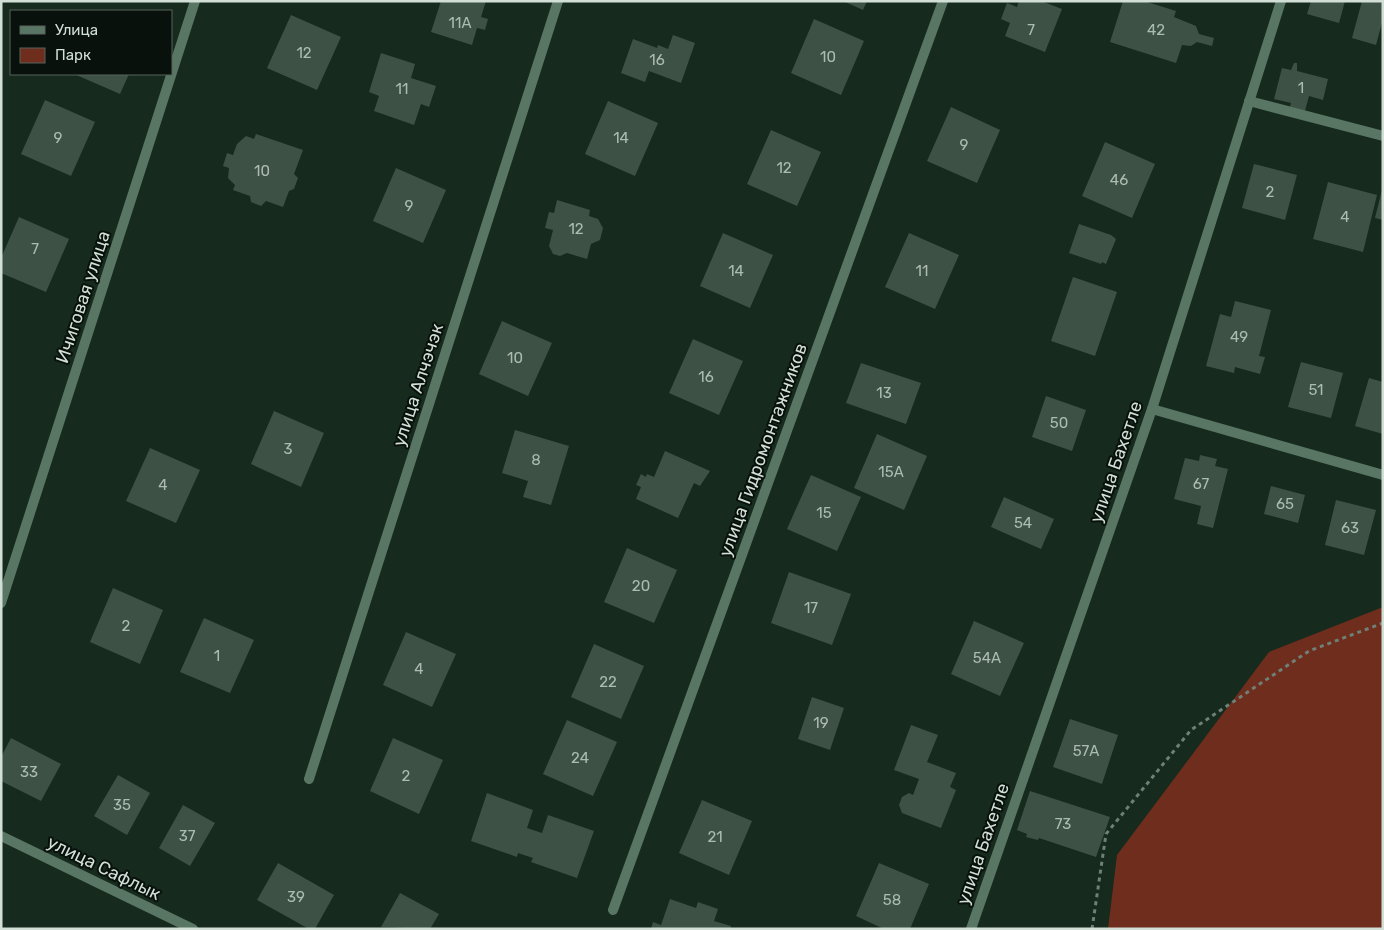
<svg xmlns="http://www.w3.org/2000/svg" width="1384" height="930" font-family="Rubik,sans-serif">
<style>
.green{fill:#6f2d1d}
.building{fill:#3d5245}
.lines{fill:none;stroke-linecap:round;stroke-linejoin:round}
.path{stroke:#6f8076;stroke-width:3;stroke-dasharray:4 4;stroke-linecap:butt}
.service{stroke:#587663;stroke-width:10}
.minor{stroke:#587663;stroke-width:10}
.labels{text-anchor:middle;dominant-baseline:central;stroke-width:4;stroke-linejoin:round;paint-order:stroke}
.number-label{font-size:15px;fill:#adbcb2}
.street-label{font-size:18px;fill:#d2dfd7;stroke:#08110b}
</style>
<rect width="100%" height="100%" fill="#162a1e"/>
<path class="green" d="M1383,607V929H1108L1117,855L1269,652Z"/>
<path class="building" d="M441,1H486L481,17L488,19L485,30L477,28L472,45L431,32Z
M843,1H867L863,10Z
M1019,1H1041L1062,9L1045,52L1005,36L1010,23L1001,19L1007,3L1017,7Z
M1123,1H1144L1176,11L1174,17L1196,26L1199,34L1214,38L1212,46L1197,42L1191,46L1182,45L1176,63L1110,42Z
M1311,1H1345L1339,23L1307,14Z
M1362,1H1383V19L1376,45L1352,38Z
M291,15L341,37L317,90L267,68Z
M814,19L864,41L841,95L791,73Z
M673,35L695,43L681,83L649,71L645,82L621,73L633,39L657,48L658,45L668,49Z
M381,53L415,64L411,78L436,86L429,107L421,104L414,125L374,111L379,96L369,92Z
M1294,63H1297V71L1328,79L1323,100L1309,96L1305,111L1290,107L1291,103L1274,99L1282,68L1291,70Z
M74,74H129L120,94Z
M45,100L95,122L71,176L21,154Z
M608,101L658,123L635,176L585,154Z
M951,107L1000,130L977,183L927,161Z
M771,130L821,152L797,206L747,184Z
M256,134L303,150L294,174L298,178L294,189L289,191L283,207L266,201L261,206L251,202L250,196L233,190L235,185L228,178L229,168L223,166L227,153L233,155L237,144L246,136L254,139Z
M1105,142L1155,164L1132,218L1082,196Z
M1254,164L1297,175L1285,220L1242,208Z
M396,168L446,190L423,243L373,221Z
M1328,182L1377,195L1363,252L1313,239Z
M1382,190H1383V220L1375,218Z
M557,200L590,210L589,216L598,219L603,228L600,240L591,244L587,259L567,253L560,256L553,254L549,246L553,230L545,228L549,212L554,213Z
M19,217L69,239L46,292L1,273V258Z
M1079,224L1111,235L1116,239L1106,264L1102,262L1101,264L1069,253Z
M723,233L773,255L750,308L700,286Z
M909,233L959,255L935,309L885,287Z
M1073,277L1117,292L1095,356L1051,341Z
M1235,301L1271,310L1259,356L1265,357L1260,374L1235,367L1234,373L1206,366L1220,314L1231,317Z
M502,321L552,343L528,396L479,374Z
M693,339L743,361L719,415L669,393Z
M1301,362L1343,373L1331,418L1288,407Z
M861,363L921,383L906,424L846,403Z
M1369,378L1383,382V434L1355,426Z
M1046,396L1086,410L1072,451L1032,437Z
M274,411L324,433L301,487L251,464Z
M515,430L569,446L551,505L523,497L528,481L502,473Z
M877,434L927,456L904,510L854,488Z
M150,448L200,470L176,523L126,501Z
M665,451L710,471L700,486L694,483L678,518L636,499L641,487L636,485L641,474L646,477L647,474L654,477Z
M1200,455L1217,459L1215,466L1228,469L1213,528L1197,524L1201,506L1174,499L1185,458L1199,461Z
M811,475L861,497L837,551L787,529Z
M1271,486L1305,495L1298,523L1264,514Z
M1004,497L1054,519L1041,549L991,527Z
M1336,500L1376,510L1364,555L1325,545Z
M627,548L677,570L654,623L604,602Z
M789,572L851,594L832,645L771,623Z
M113,588L163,610L140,664L90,642Z
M204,618L254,640L230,693L180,672Z
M974,621L1024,643L1000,696L951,674Z
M406,632L456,654L432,707L383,685Z
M594,644L644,666L621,719L571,697Z
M812,697L844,708L830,750L798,739Z
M1070,719L1118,735L1102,784L1053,767Z
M567,720L617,742L593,796L543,774Z
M911,725L938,735L927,762L956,773L950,787L956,790L941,828L902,813L899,805L902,797L909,793L913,795L919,779L894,770Z
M11,738L61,764L41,801L1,781V757Z
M393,738L443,760L419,814L370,791Z
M118,775L150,793L127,835L94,816Z
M1030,791L1110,817L1096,857L1039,838L1038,840L1026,837L1027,834L1017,830Z
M487,793L533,810L527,828L542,833L548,815L594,831L577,878L531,862L533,858L518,853L517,857L471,841Z
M702,800L752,821L729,875L679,853Z
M183,805L215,823L190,866L159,848Z
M278,863L334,895L315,929H309L257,900Z
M879,863L929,884L910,929H884L856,916Z
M400,893L439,914L430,929L381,927Z
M670,899L696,908L698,902L718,909L714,921L731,926L730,929H651L653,922L661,925Z"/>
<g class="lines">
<path class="path" d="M1092,929L1106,834L1191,730L1309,651L1383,623"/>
<path class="service" d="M1249,101L1383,136
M1152,409L1383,475"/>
<path class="minor" d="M1,603L195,1
M309,779L558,1
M1,836L193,929
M613,910L943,1
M971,929L1152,409L1281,1"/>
</g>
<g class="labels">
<g class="number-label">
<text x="460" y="23">11А</text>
<text x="1031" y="30">7</text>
<text x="1156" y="30">42</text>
<text x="304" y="53">12</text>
<text x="828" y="57">10</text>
<text x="657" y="60">16</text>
<text x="1301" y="88">1</text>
<text x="402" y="89">11</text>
<text x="58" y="138">9</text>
<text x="621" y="138">14</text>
<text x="964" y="145">9</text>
<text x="784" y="168">12</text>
<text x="262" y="171">10</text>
<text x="1119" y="180">46</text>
<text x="1270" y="192">2</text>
<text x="409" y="206">9</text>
<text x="1345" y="217">4</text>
<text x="576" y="229">12</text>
<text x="35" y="249">7</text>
<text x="736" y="271">14</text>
<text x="922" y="271">11</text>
<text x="1239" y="337">49</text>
<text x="515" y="358">10</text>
<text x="706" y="377">16</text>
<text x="1316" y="390">51</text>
<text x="884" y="393">13</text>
<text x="1059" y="423">50</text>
<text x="288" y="449">3</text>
<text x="536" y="460">8</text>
<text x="891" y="472">15А</text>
<text x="1201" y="484">67</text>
<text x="163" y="485">4</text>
<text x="1285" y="504">65</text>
<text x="824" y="513">15</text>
<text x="1023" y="523">54</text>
<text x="1350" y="528">63</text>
<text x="641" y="586">20</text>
<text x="811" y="608">17</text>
<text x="126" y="626">2</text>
<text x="217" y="656">1</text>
<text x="987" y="658">54А</text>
<text x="419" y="669">4</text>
<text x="608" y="682">22</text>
<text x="821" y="723">19</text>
<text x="1086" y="751">57А</text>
<text x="580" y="758">24</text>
<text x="29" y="772">33</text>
<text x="406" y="776">2</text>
<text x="122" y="805">35</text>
<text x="1063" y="824">73</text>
<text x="187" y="836">37</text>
<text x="715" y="837">21</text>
<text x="296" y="897">39</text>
<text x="892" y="900">58</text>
</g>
<g class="street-label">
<text transform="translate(83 297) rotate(-72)">Ичиговая улица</text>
<text transform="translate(418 385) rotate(-72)">улица Алчэчэк</text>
<text transform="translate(763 450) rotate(-70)">улица Гидромонтажников</text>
<text transform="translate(1116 462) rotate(-71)">улица Бахетле</text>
<text transform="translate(983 844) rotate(-71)">улица Бахетле</text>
<text transform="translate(104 868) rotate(26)">улица Сафлык</text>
</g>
</g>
<rect width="1384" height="930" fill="none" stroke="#d2dfd7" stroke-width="5"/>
<rect x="10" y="10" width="162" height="65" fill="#08110b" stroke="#59635d"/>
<rect x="20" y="26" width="25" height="8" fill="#587663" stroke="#59635d"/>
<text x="55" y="35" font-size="15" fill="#d2dfd7">Улица</text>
<rect x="20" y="48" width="25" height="15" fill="#6f2d1d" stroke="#59635d"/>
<text x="55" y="60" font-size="15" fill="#d2dfd7">Парк</text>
</svg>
